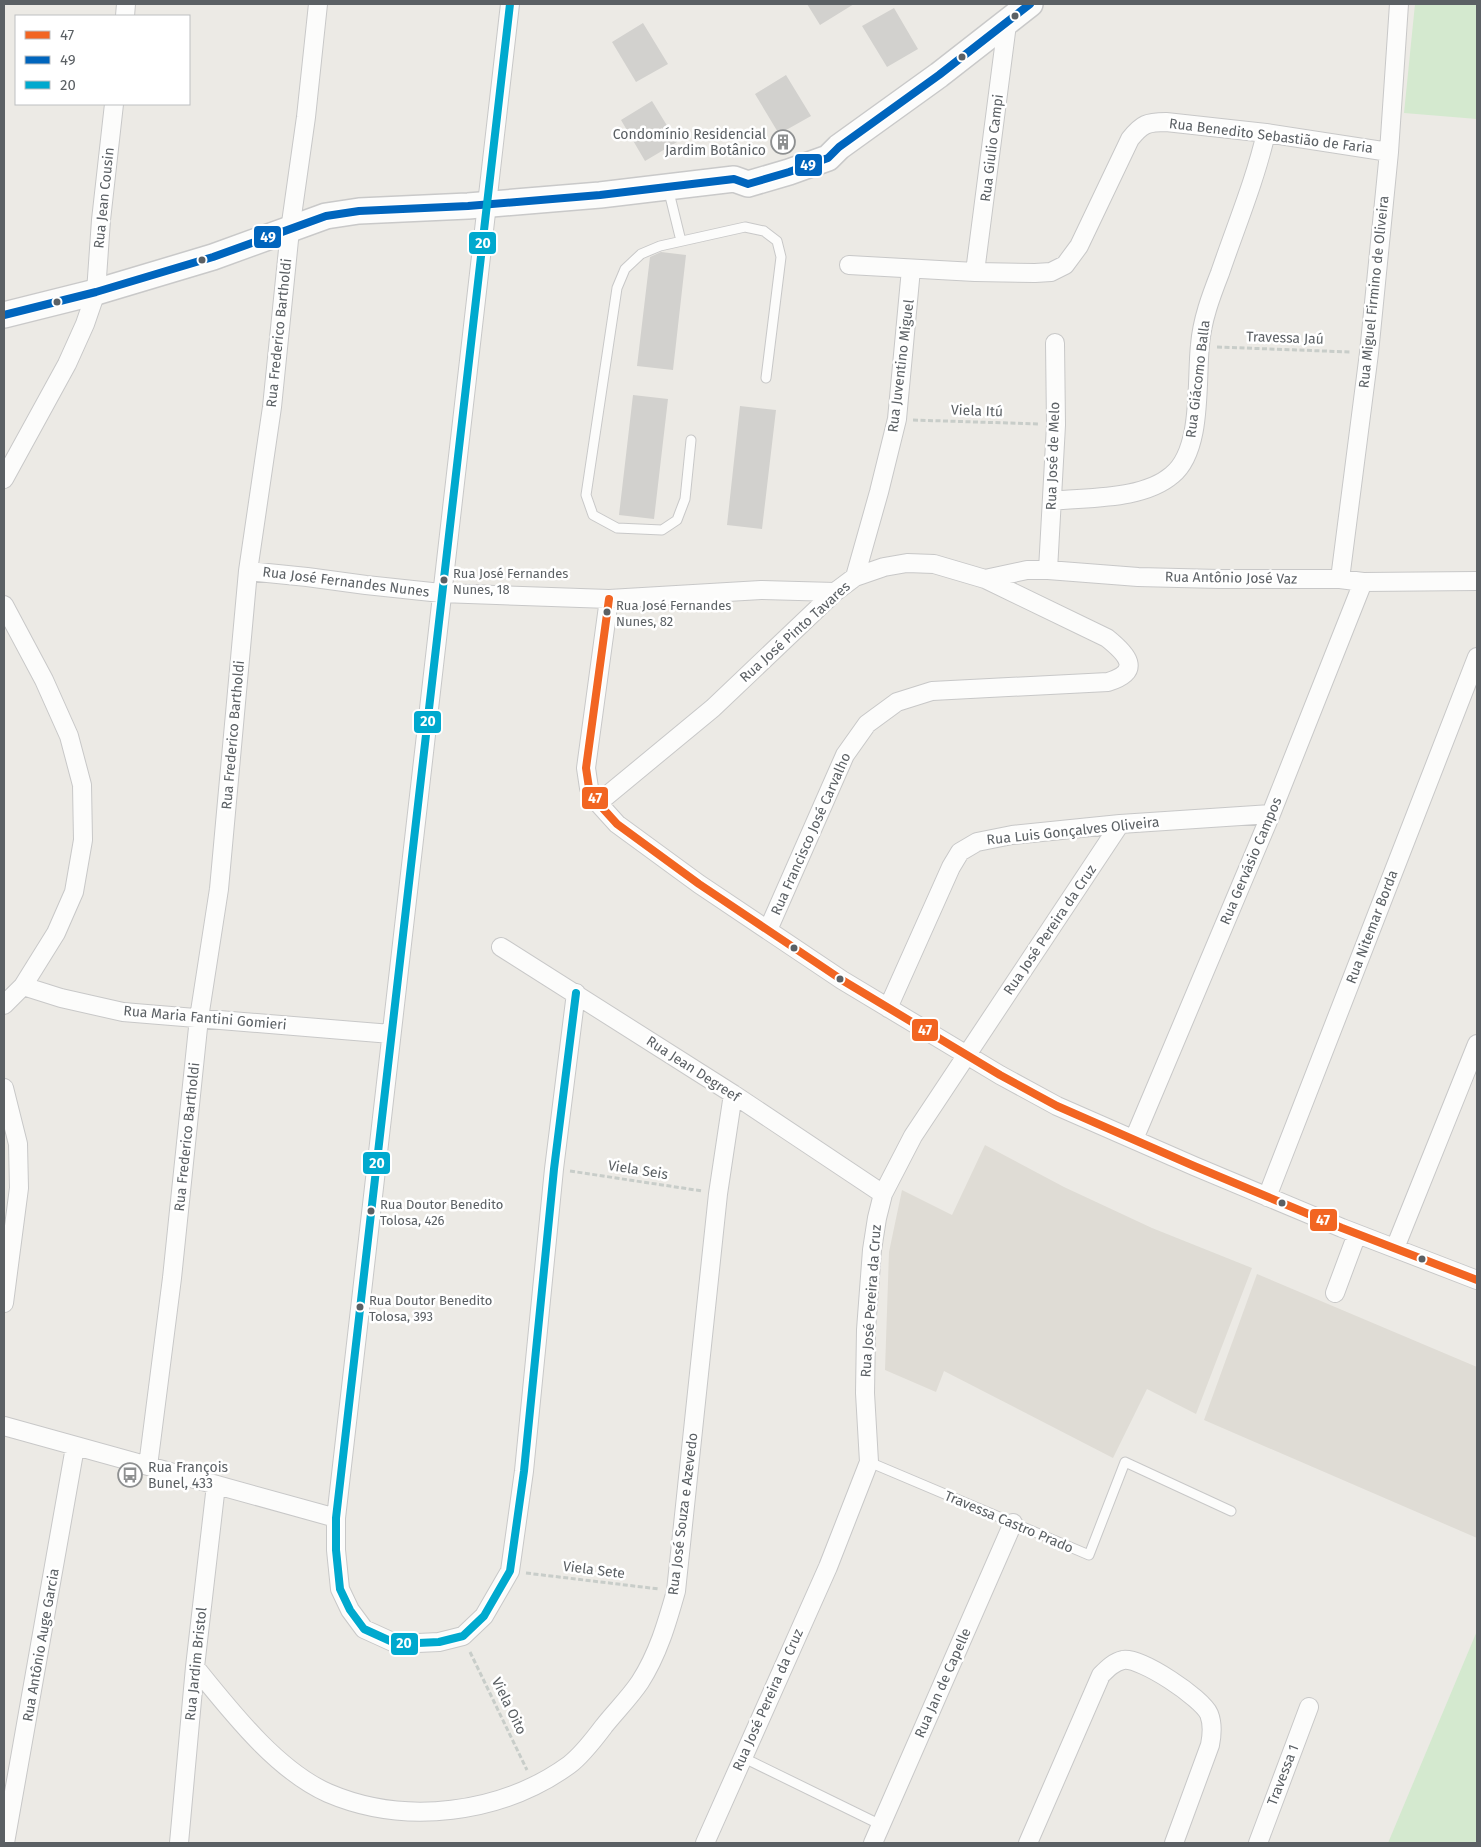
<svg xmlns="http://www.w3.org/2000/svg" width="1481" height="1847" font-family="'Fira Sans',sans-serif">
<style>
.education{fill:#dfdcd5}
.green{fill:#d4e9cf}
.building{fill:#d2d1ce}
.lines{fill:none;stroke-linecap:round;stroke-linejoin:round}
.lane-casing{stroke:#c8c8c8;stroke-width:11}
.street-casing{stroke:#c8c8c8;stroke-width:20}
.secondary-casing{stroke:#c9c9c9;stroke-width:28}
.path{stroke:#c8cdc9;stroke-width:3;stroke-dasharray:5 2.5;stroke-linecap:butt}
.lane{stroke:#fcfcfb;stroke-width:9}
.street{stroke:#fcfcfb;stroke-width:18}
.secondary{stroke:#fcfcfb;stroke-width:25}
.bus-1-casing{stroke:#fff;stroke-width:11}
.bus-2-casing{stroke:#fff;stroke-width:11}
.bus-3-casing{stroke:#fff;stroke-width:11}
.bus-1{stroke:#f26522;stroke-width:8}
.bus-2{stroke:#0065bd;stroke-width:8}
.bus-3{stroke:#00a9ce;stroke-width:8}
.bus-dot{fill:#5b6064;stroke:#fff;stroke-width:2}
.labels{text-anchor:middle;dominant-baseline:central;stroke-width:5;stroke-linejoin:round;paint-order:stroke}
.bus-label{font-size:13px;fill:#5b6064;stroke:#fff;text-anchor:start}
.poi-label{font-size:14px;fill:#5b6064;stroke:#fff;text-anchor:end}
.street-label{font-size:14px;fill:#5b6064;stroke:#fff}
.line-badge{stroke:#fff;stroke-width:2}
.badge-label{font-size:14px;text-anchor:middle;font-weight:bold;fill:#fff}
</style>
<rect width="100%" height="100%" fill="#eceae5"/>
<path class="education" d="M985,1145L1064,1187L1152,1228L1252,1268L1196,1414L1147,1389L1113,1458L944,1371L936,1392L885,1370L889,1252L902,1190L952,1215Z
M1257,1274L1477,1367V1538L1204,1420Z"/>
<path class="green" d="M1415,4H1477V119L1404,113Z
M1477,1631V1843H1388Z"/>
<path class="building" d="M807,4H854L820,25Z
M894,8L918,49L887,67L862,26Z
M643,23L668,64L636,82L612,42Z
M786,75L811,116L779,134L755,94Z
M652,101L677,142L645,161L621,120Z
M661,252L686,255L673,370L637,366L650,257Z
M633,395L668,399L654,519L619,515Z
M740,406L776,410L762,529L727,525Z"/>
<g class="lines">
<g class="lane-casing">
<path id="lane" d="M668,188L681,241
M691,440L685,499L677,520L662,530L617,528L593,515L586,495L617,288L625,269L641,254L660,246L745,227L764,231L777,241L781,257L766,378
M869,1462L1089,1555L1125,1462L1231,1511
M742,1757L881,1825"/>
</g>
<g class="street-casing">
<path id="street" d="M510,4L336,1518V1550L340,1589L350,1610L364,1629L397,1644L439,1642L463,1636L484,1616L510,1571L524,1471L554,1169L576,993
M125,16L126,4
M849,265L975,272L1035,273L1051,272L1065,265L1079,246L1130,139C1142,124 1147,122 1166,122L1266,133L1389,152
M975,272L1007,24
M4,479L67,364L85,324L96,292L101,220L114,104
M1052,501C1088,497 1143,500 1172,475C1203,450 1196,381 1200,345C1202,320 1211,296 1220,273C1236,226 1255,181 1266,133
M1048,570L1056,425L1055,343
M248,571L307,577L366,585L441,593L609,599L761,590L835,592
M855,577L879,492L897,419L911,269
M985,579L1027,570H1048L1138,577L1219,579H1340L1363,582L1477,581
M1340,579L1369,353L1389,152L1399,4
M609,599L586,768L589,788L598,803L617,824L699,884L842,980L1000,1075L1057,1106L1194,1166L1342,1228L1477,1280
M4,605L44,680L69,736L82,785L83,840L74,892L56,933L23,986L4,1005
M598,803L713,708L835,592L855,577L884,567L907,563L934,564L985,579L1107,638C1127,654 1143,671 1108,682L932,691L897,702L867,724L845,755L768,930
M501,947L733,1094L883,1194
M23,986L61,998L123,1012L391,1034
M888,1008L951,867L960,852L977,842L1012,835L1120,824L1271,814
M4,1088L18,1144L19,1188L4,1303
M1134,1139L1271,814L1363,582
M1267,1197L1477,657
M1395,1248L1477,1044
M1335,1293L1357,1234
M4,1426L336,1518
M148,1466L172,1278L199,1018L219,889L248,571L272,407L290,230L306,117L318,4
M195,1667C230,1710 276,1770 328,1793C405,1826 501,1814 569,1765C581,1756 595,1738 604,1726C616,1711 630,1697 640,1682C658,1654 667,1623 676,1591L718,1194L733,1094
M5,1843L75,1447
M179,1843L195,1667L216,1485
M705,1843L828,1567L869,1462L865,1393L866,1330L872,1250L877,1218L883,1194L913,1136L1120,824
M873,1843L1013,1523
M1028,1843L1101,1675C1108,1668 1114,1662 1123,1660C1141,1657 1202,1698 1209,1714C1213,1724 1212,1735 1210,1745L1174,1843
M1258,1843L1309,1707"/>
</g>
<g class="secondary-casing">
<path id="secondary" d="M4,315L96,292L213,257L326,216L359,211L468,206L600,195L734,179L748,184L789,172L828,158L839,147L939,75L1030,4"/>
</g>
<path class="path" d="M1217,347L1351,352
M913,420L1039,424
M570,1171L702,1191
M526,1573L659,1589
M470,1652L527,1770"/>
<use href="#lane" class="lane"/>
<use href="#street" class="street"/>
<use href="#secondary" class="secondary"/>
<g class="bus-1-casing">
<path id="bus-1" d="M609,599L586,768L589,788L598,803L617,824L699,884L842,980L1000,1075L1057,1106L1194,1166L1342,1228L1477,1280"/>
</g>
<g class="bus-2-casing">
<path id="bus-2" d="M4,315L96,292L213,257L326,216L359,211L468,206L600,195L734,179L748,184L789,172L828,158L839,147L939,75L1030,4"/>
</g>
<g class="bus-3-casing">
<path id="bus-3" d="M510,4L336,1518V1550L340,1589L350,1610L364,1629L397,1644L439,1642L463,1636L484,1616L510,1571L524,1471L554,1169L576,993"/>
</g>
<use href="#bus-1" class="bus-1"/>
<use href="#bus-2" class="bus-2"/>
<use href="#bus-3" class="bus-3"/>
</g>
<defs>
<g id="building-ring" transform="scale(1.25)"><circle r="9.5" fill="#fff" stroke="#8e9091" stroke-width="1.5"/><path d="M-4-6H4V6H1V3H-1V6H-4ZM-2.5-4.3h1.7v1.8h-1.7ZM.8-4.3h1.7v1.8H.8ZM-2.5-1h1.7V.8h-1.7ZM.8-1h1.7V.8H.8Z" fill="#8e9091"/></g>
<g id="bus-ring" transform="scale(1.25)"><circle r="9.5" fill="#fff" stroke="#8e9091" stroke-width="1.5"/><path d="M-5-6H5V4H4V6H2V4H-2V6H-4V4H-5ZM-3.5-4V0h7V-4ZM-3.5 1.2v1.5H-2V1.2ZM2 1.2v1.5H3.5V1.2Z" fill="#8e9091"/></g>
</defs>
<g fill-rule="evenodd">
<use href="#building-ring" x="783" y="142"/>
<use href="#bus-ring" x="130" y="1475"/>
</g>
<g class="bus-dot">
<circle cx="1015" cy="16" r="4.5"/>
<circle cx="962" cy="57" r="4.5"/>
<circle cx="202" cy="260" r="4.5"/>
<circle cx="57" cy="302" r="4.5"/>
<circle cx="444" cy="580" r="4.5"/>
<circle cx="607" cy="612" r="4.5"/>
<circle cx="794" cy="948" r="4.5"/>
<circle cx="840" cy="979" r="4.5"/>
<circle cx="1282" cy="1203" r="4.5"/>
<circle cx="371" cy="1211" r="4.5"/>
<circle cx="1422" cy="1259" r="4.5"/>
<circle cx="360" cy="1307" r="4.5"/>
</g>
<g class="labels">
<g class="bus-label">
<text x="453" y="573">Rua José Fernandes<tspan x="453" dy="16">Nunes, 18</tspan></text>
<text x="616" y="605">Rua José Fernandes<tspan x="616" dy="16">Nunes, 82</tspan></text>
<text x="380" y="1204">Rua Doutor Benedito<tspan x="380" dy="16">Tolosa, 426</tspan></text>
<text x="369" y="1300">Rua Doutor Benedito<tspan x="369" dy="16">Tolosa, 393</tspan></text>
</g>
<g class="poi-label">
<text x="766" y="134">Condomínio Residencial<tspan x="766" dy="16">Jardim Botânico</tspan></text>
<text x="148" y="1467" text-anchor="start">Rua François<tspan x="148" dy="16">Bunel, 433</tspan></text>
</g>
<g class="street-label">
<text transform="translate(1271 136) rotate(7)">Rua Benedito Sebastião de Faria</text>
<text transform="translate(992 148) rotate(-83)">Rua Giulio Campi</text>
<text transform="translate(104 198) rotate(-84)">Rua Jean Cousin</text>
<text transform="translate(1374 292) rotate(-84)">Rua Miguel Firmino de Oliveira</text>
<text transform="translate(279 333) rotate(-84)">Rua Frederico Bartholdi</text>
<text transform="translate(1285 338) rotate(2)">Travessa Jaú</text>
<text transform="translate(901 366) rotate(-83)">Rua Juventino Miguel</text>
<text transform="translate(1198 379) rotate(-83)">Rua Giácomo Balla</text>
<text transform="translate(977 411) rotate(2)">Viela Itú</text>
<text transform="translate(1053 456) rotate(-88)">Rua José de Melo</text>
<text transform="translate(1231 578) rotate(1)">Rua Antônio José Vaz</text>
<text transform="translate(346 582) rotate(7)">Rua José Fernandes Nunes</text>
<text transform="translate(795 632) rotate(-42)">Rua José Pinto Tavares</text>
<text transform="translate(233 735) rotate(-85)">Rua Frederico Bartholdi</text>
<text transform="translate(1073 831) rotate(-6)">Rua Luis Gonçalves Oliveira</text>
<text transform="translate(811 834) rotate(-66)">Rua Francisco José Carvalho</text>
<text transform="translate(1251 861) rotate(-67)">Rua Gervásio Campos</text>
<text transform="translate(1372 927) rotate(-69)">Rua Nitemar Borda</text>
<text transform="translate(1050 930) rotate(-56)">Rua José Pereira da Cruz</text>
<text transform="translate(205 1018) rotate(5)">Rua Maria Fantini Gomieri</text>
<text transform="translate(693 1069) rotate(33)">Rua Jean Degreef</text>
<text transform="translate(187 1137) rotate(-84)">Rua Frederico Bartholdi</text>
<text transform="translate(638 1170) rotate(9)">Viela Seis</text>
<text transform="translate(871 1301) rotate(-86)">Rua José Pereira da Cruz</text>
<text transform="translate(683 1514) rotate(-83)">Rua José Souza e Azevedo</text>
<text transform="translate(1009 1522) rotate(23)">Travessa Castro Prado</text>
<text transform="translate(594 1570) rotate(7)">Viela Sete</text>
<text transform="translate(41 1645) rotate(-80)">Rua Antônio Auge Garcia</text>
<text transform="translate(196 1664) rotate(-84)">Rua Jardim Bristol</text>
<text transform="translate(943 1683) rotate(-66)">Rua Jan de Capelle</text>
<text transform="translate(768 1700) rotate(-66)">Rua José Pereira da Cruz</text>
<text transform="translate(509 1706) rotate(64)">Viela Oito</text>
<text transform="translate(1283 1775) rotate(-69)">Travessa 1</text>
</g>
</g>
<g class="line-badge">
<rect x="794" y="153" width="29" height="24" rx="5" fill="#0065bd"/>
<rect x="253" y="225" width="29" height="24" rx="5" fill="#0065bd"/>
<rect x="468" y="231" width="29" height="24" rx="5" fill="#00a9ce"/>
<rect x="413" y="710" width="29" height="24" rx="5" fill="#00a9ce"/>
<rect x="581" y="786" width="28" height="24" rx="5" fill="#f26522"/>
<rect x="911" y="1018" width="28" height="24" rx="5" fill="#f26522"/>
<rect x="362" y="1151" width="29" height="24" rx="5" fill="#00a9ce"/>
<rect x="1309" y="1208" width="29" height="24" rx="5" fill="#f26522"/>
<rect x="390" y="1632" width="29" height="24" rx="5" fill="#00a9ce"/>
</g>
<g class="badge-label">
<text x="808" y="170">49</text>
<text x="268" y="242">49</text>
<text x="483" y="248">20</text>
<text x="428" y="726">20</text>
<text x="595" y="803">47</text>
<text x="925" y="1035">47</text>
<text x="377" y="1168">20</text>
<text x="1323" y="1225">47</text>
<text x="404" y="1648">20</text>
</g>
<rect width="1481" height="1847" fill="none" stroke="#5b6064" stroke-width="10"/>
<rect x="15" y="15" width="175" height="90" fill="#ffffff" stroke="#bdbfc1"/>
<rect x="25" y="31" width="25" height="8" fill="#f26522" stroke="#bdbfc1"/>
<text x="60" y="40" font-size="15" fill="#5b6064">47</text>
<rect x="25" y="56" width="25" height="8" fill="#0065bd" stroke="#bdbfc1"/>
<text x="60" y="65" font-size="15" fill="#5b6064">49</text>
<rect x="25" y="81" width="25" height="8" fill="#00a9ce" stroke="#bdbfc1"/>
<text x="60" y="90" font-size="15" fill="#5b6064">20</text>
</svg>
